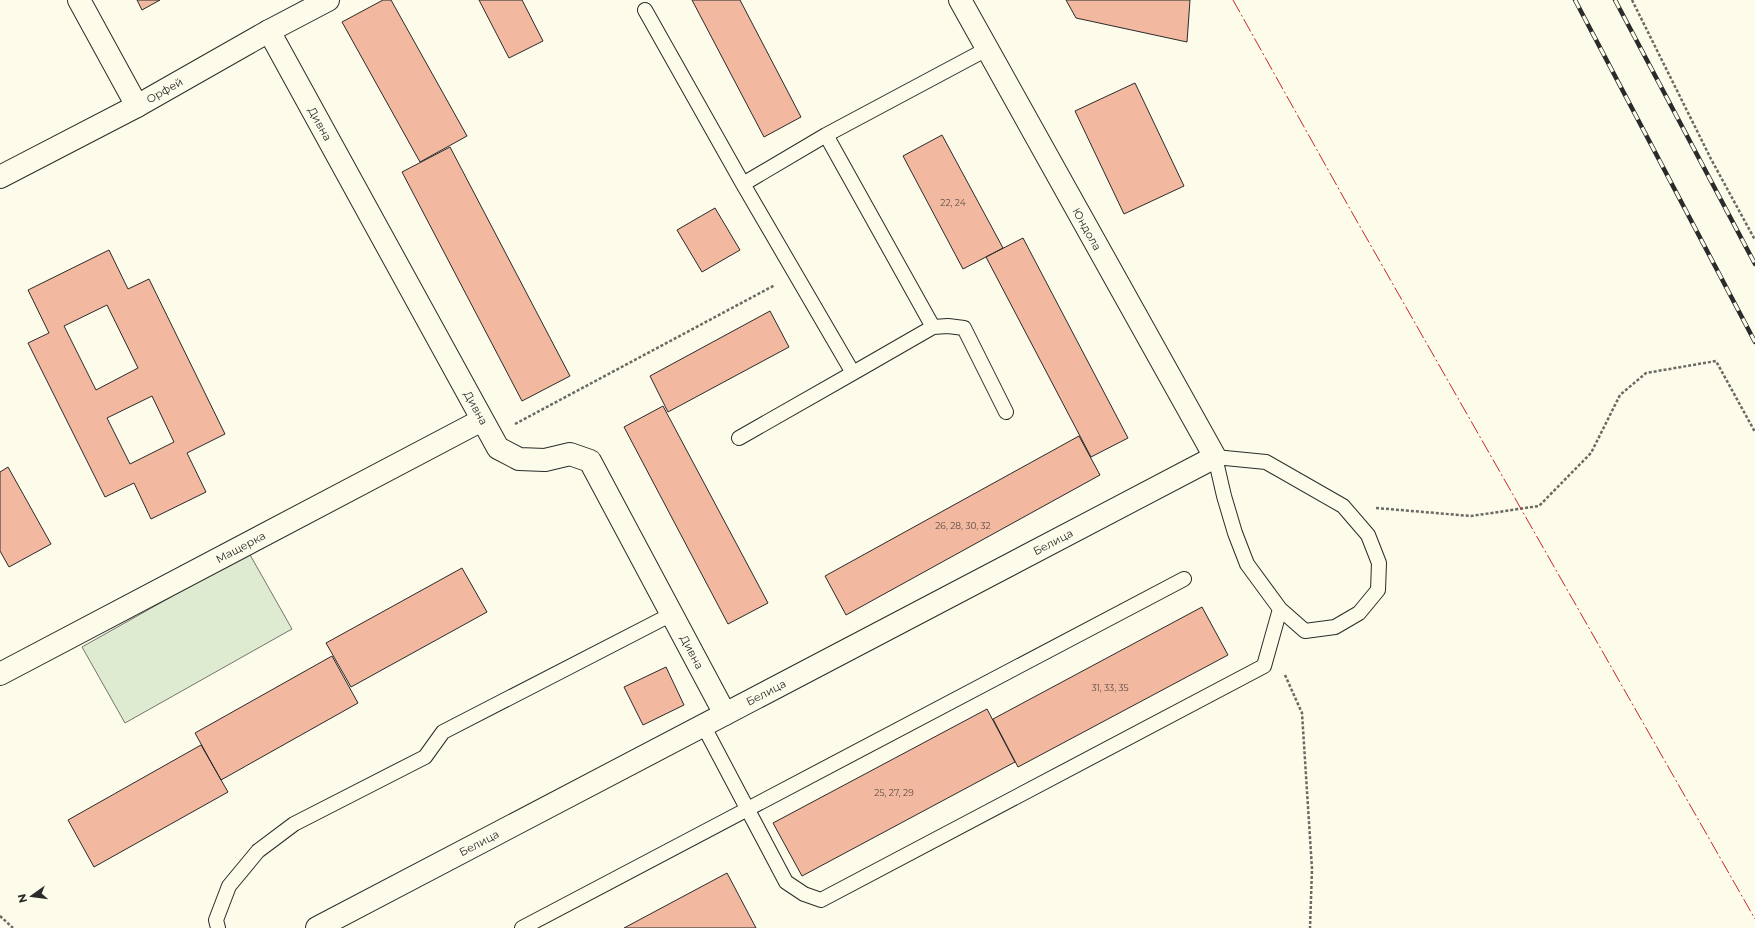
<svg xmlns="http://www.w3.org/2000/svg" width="1755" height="928" font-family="Montserrat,sans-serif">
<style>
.green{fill:#deebd1;stroke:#74746e}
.building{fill:#f2b8a0;stroke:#2b2b2b;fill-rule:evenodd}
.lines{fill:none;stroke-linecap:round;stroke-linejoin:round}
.service-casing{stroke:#2b2b2b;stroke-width:16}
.minor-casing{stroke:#2b2b2b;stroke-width:24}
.path{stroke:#6a6964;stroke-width:2.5;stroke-dasharray:3 2;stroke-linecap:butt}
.service{stroke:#fdfbea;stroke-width:14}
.minor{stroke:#fdfbea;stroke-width:22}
.rail-casing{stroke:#2b2b2b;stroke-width:4.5}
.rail{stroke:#fdfbea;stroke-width:3;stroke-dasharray:9;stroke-linecap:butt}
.power{stroke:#c62828;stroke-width:1;stroke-dasharray:14 3 2 3;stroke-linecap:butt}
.labels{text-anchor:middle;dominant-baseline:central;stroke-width:3;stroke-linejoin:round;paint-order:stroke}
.number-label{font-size:9px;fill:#5d4e48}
.street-label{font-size:11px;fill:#2b2b2b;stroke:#fdfbea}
</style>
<rect width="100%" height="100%" fill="#fdfbea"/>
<path class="green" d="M249,553L292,629L125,723L82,647Z"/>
<path class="building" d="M137,0H160L142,10Z
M383,0H391L467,136L420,162L342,22Z
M479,0H522L543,41L509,58Z
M692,0H740L801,117L764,137Z
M1066,0H1190L1187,42L1076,18Z
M1135,83L1184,186L1124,214L1075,111Z
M942,135L1003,248L963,269L903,156Z
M450,147L570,376L522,401L402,172Z
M715,208L740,250L702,272L677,230Z
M1023,238L1128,438L1091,457L986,257Z
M109,250L128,289L149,279L225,434L187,453L206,492L151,519L134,483L105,497L28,343L49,333L28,290ZM107,305L138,368L96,390L64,326ZM152,396L174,442L130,464L107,418Z
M770,311L789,347L668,412L650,376Z
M663,406L768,603L728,624L624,427Z
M1079,436L1100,475L846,615L825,576Z
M8,467L51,544L9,567L0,551V472Z
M462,568L487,612L351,687L326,643Z
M1202,607L1228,655L1018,767L993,719Z
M332,656L358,703L221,780L195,733Z
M666,667L684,705L643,725L624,687Z
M987,709L1015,762L802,876L773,823Z
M201,745L228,792L94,867L68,820Z
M727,873L756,928H624Z"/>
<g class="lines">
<g class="service-casing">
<path id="service" d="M645,10L743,184L853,373L739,438
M826,135L933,327L948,326L964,328L1006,412
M743,184L826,135L987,49
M853,373L933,327
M1215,457L1266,462L1343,506L1368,535L1379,563L1378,590L1359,613L1335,627L1305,631L1280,609L1247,564L1235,533L1224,496Z
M703,725L786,882L804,894L821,900L1264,666L1280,609
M218,928L216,920L229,886L258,851L294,824L425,757L443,732L672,614
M522,928L1184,579"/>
</g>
<g class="minor-casing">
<g id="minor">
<path d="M79,0L137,106"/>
<path id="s1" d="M269,31L498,448L519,459L545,460L570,454L590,461L725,714"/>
<path id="s2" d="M0,177L137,106L269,31L328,0"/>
<path id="s3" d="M0,674L482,420"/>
<path id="s4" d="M317,928L1215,457L960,0"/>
</g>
</g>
<path class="path" d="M1632,0L1711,159L1755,240
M515,424L775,285
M1376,508L1471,516L1539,506L1591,453L1620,395L1646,373L1716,361L1755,432
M1285,675L1302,713L1312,869L1310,928
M0,916L13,928"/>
<use href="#service" class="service"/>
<use href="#minor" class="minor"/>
<g class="rail-casing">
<path id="rail" d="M1575,0L1755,342
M1615,0L1755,264"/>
</g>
<use href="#rail" class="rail"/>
<path class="power" d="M1233,0L1350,209L1755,919"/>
</g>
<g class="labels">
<g class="number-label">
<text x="953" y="202">22, 24</text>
<text x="963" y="525">26, 28, 30, 32</text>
<text x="1110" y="687">31, 33, 35</text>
<text x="894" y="792">25, 27, 29</text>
</g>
<g class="street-label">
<text stroke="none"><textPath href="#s2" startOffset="186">Орфей</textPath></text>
<text stroke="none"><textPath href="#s1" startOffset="106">Дивна</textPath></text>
<text transform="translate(1087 229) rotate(61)">Юндола</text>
<text stroke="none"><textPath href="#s1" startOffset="430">Дивна</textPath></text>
<text stroke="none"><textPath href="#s4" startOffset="831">Белица</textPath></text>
<text stroke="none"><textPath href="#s3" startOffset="272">Мащерка</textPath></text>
<text stroke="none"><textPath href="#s1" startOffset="789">Дивна</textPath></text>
<text stroke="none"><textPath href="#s4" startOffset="507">Белица</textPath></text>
<text stroke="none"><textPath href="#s4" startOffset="183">Белица</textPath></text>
</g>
</g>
<g transform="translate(32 896) rotate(256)" stroke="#fdfbea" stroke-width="3" paint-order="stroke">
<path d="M0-3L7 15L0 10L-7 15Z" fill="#2b2b2b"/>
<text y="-6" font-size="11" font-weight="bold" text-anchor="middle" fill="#2b2b2b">N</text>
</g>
</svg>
